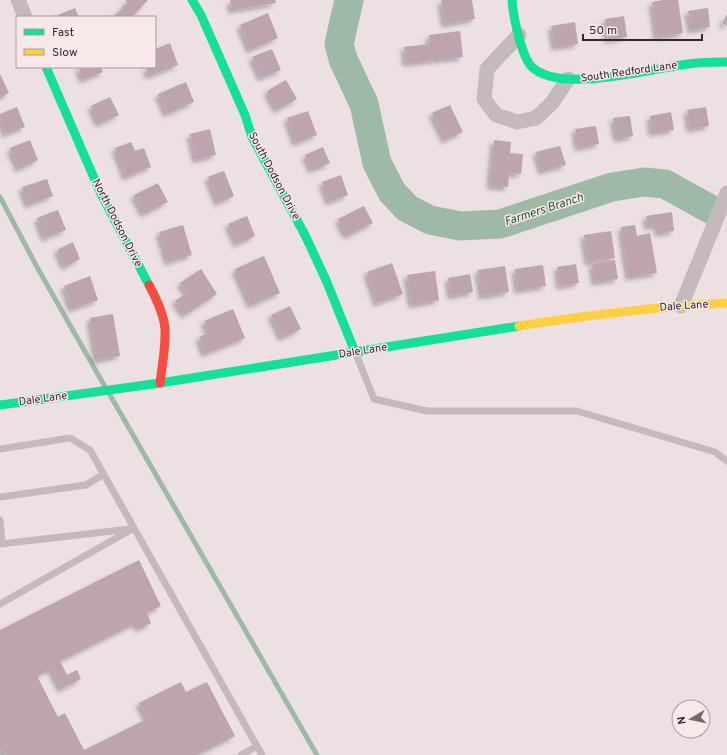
<svg xmlns="http://www.w3.org/2000/svg" width="727" height="755" font-family="Overpass,sans-serif">
<style>
.lines{fill:none;stroke-linecap:round;stroke-linejoin:round}
.stream{stroke:#9ebaa6;stroke-width:5}
.river{stroke:#9ebaa6;stroke-width:29}
.building{fill:#bea4ae;filter:url(#shadow)}
.lane{stroke:#c4babc;stroke-width:7}
.street{stroke:#c4babc;stroke-width:15}
.fast{stroke:#16e098;stroke-width:9}
.slow{stroke:#ffcf43;stroke-width:9}
.jam{stroke:#f24e42;stroke-width:9}
.labels{text-anchor:middle;dominant-baseline:central;stroke-width:3;stroke-linejoin:round;paint-order:stroke}
.street-label{font-size:11px;fill:#34282d;stroke:#f8e8ea}
.water-label{font-size:12px;font-style:italic;fill:#215233;stroke:#f8e8ea}
</style>
<defs>
<filter id="shadow"><feDropShadow dx="-3.5" dy="3.5" stdDeviation="2" flood-color="#0004"/></filter>
</defs>
<rect width="100%" height="100%" fill="#ece0e2"/>
<g class="lines">
<path class="stream" d="M0,197L37,267L104,385
M110,395L317,755"/>
<path class="river" d="M349,0L339,44L343,59L364,104L377,163L392,192L407,208L430,220L460,226L500,224L612,187L644,182L665,184L710,209"/>
</g>
<path class="building" d="M125,0H148L132,17H114L127,3Z
M230,0H275L276,3L232,10Z
M441,0H472L475,19L445,24Z
M663,0H678L683,33L657,37L652,2Z
M75,8L79,17H58V15Z
M708,8L710,27L691,30L688,11Z
M268,13L278,38L250,50L240,25Z
M727,14V26L722,23Z
M624,16L627,37L608,40L605,19Z
M575,22L578,44L555,47L551,26Z
M460,31L463,57L406,63L404,47L430,44L429,35Z
M170,43L178,65L149,76L146,67H155V49Z
M272,49L281,70L261,78L252,57Z
M78,67H101L103,72L83,80Z
M0,74L9,93L0,98Z
M286,80L297,99L277,110L267,91Z
M186,82L194,102L167,114L158,94Z
M110,97L119,115L99,124L91,106Z
M450,105L463,132L445,140L432,113Z
M17,107L25,127L6,134L0,118V114Z
M706,107L709,126L690,129L687,110Z
M308,111L317,135L296,143L287,118Z
M671,112L674,130L652,133L650,116Z
M630,116L633,136L617,139L613,118Z
M596,126L599,144L578,148L575,129Z
M210,129L216,155L196,160L190,134Z
M30,140L38,160L19,169L10,148Z
M494,140L511,142L510,153L523,154L521,174L509,173L508,187L490,186Z
M131,142L135,151L144,148L151,167L126,177L115,148Z
M560,146L566,165L542,171L536,152Z
M323,147L330,163L312,170L305,155Z
M224,171L234,196L218,203L208,177Z
M341,175L348,195L329,202L322,182Z
M47,179L53,196L28,205L22,187Z
M158,183L168,202L144,214L134,195Z
M364,206L373,223L347,236L338,219Z
M58,210L66,230L45,238L37,218Z
M672,212L674,231L658,233L657,225L648,226L646,216Z
M247,216L255,236L237,244L228,224Z
M183,225L192,255L168,262L159,232Z
M635,225L637,236L650,233L657,273L629,277L621,227Z
M611,231L615,258L588,262L584,235Z
M73,242L80,259L65,267L57,250Z
M264,256L280,293L251,305L235,269Z
M615,260L618,279L595,282L592,264Z
M392,263L403,294L377,303L367,272Z
M576,264L579,283L560,286L557,267Z
M543,265L546,286L518,290L515,269Z
M505,266L509,292L482,296L478,270Z
M201,269L217,294L185,315L175,301L187,293L180,283Z
M435,271L439,300L412,305L407,275Z
M470,274L473,292L451,296L448,278Z
M90,276L98,300L72,309L64,286Z
M290,306L301,329L282,338L271,315Z
M233,309L245,338L205,354L199,337L209,333L204,321Z
M113,314L120,356L97,360L90,318Z
M139,560L161,606L147,613L151,623L139,629L136,623L60,661L67,675L77,670L81,679L61,689L51,669L37,676L58,717L65,713L84,750L147,719L139,703L181,682L186,692L207,682L235,736L197,755H5L3,750L0,752V630Z"/>
<g class="lines">
<path class="lane" d="M356,354L374,399L427,411H577L715,452L727,461
M0,449L70,438L90,450L262,755
M0,497L86,485L104,474
M0,520L2,543H0
M0,544L130,529
M0,604L134,528
M241,755L257,746"/>
<path class="street" d="M18,0L25,17
M519,35L487,69L484,99L496,115L517,122L536,118L552,103L568,79
M681,306L727,193"/>
<path class="fast" d="M192,0L201,15L245,115L252,137L305,235L326,280L355,352
M512,0C513,15 521,56 532,67C558,93 647,70 681,65C697,62 711,62 727,62
M46,67L101,194L149,285
M0,405L160,383L519,326"/>
<path class="slow" d="M519,326C588,315 657,307 727,303"/>
<path class="jam" d="M149,285C156,298 164,314 165,329C166,347 162,365 160,383"/>
</g>
<g class="labels">
<g class="street-label">
<text transform="translate(629 72) rotate(-8)">South Redford Lane</text>
<text transform="translate(274 176) rotate(62)">South Dodson Drive</text>
<text transform="translate(117 223) rotate(63)">North Dodson Drive</text>
<text transform="translate(684 306) rotate(-4)">Dale Lane</text>
<text transform="translate(363 351) rotate(-9)">Dale Lane</text>
<text transform="translate(43 399) rotate(-8)">Dale Lane</text>
</g>
<g class="water-label">
<text transform="translate(544 210) rotate(-18)">Farmers Branch</text>
</g>
</g>
<rect x="16" y="16" width="140" height="52" fill="#f8e8ea" stroke="#aa9b9e"/>
<rect x="24" y="29" width="20" height="6" fill="#16e098" stroke="#aa9b9e"/>
<text x="52" y="36" font-size="12" fill="#34282d">Fast</text>
<rect x="24" y="49" width="20" height="6" fill="#ffcf43" stroke="#aa9b9e"/>
<text x="52" y="56" font-size="12" fill="#34282d">Slow</text>
<g transform="translate(691 719) rotate(261)"><circle r="19" fill="#f8e8ea" stroke="#aa9b9e"/>
<path d="M0-3L7 15L0 10L-7 15Z" fill="#74686c"/>
<text y="-6" font-size="11" font-weight="bold" text-anchor="middle" fill="#34282d">N</text>
</g>
<path d="M583 34v6h119v-6" fill="none" stroke="#34282d" stroke-width="2"/>
<text x="589" y="34" font-size="12" fill="#34282d" stroke="#f8e8ea" stroke-width="3" paint-order="stroke">50 m</text>
</svg>
